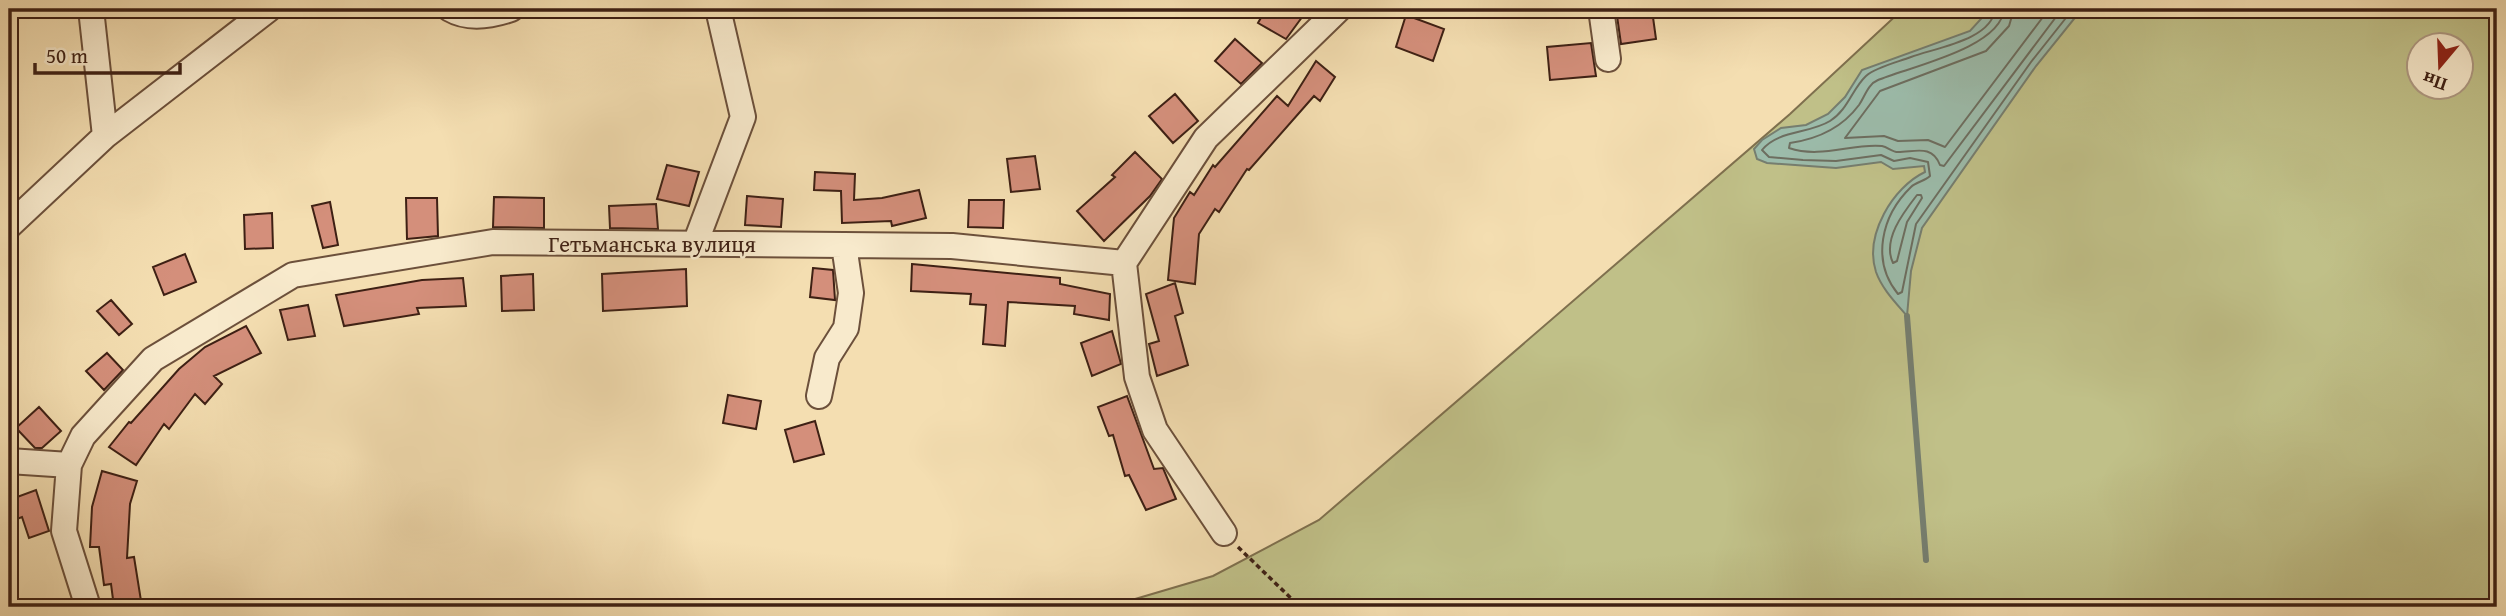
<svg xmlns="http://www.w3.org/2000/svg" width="2506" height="616" font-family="'Gentium Book Plus',serif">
<rect width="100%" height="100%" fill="#f4deb1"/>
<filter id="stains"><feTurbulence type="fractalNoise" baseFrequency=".00286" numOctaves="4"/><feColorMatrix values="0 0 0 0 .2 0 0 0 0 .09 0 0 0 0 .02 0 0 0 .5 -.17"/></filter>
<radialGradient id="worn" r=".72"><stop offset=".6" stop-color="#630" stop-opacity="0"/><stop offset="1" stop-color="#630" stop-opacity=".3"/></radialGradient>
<path fill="#c0c088" stroke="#7f704e" stroke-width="2" fill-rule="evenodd" d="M 1903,9 L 2497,9 L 2497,607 L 1108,607 L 1213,576 L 1319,520 L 1790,114 ZM 2418,46 L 2460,46 L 2460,88 L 2418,88 Z"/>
<path fill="#9cbcab" stroke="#767e6f" stroke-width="2" d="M 1990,9 L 2082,9 L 2036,66 L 1922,228 L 1911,271 L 1907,316 C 1896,303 1882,289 1876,272 C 1864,235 1893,187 1925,172 L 1924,166 L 1893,169 L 1881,162 L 1836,168 L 1767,163 L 1757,159 L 1754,149 L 1762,140 L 1781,128 L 1806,125 L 1828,114 L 1845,97 L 1862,70 L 1970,31 Z"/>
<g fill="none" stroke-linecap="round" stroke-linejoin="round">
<path stroke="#6d6e60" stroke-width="2" d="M 1995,9 C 1992,40 1935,48 1911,57 C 1898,62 1876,67 1866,76 C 1852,89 1848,110 1830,121 C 1809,134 1778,130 1762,150 L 1769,157 L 1803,160 L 1836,161 L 1881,155 L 1894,161 L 1910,158 L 1928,162 L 1930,176 C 1925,181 1916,182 1911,187 C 1881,216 1871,261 1898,294 L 1902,292 L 1916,224 L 2031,62 L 2073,9
M 2004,9 C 2001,48 1909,67 1878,80 C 1868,84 1865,96 1859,105 C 1842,128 1818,139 1790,143 L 1789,148 C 1821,159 1852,143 1882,146 C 1888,147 1892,152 1898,152 C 1915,152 1932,144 1940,165 L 1944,166 L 2062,9
M 2014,9 L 2009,26 L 1986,51 L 1880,91 L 1845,138 L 1884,136 L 1898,141 L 1928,140 L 1945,147 L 2049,9
M 1917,195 L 1921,195 L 1922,198 L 1907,222 L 1897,261 L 1893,263 C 1882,240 1903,213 1917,195 Z"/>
<path stroke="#767e6f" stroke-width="6" d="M 1907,316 L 1926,560"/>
</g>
<path fill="#d48f7b" stroke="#3e2014" stroke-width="2" d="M 1266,9 L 1308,9 L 1286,39 L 1258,23 Z
M 1652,10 L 1656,39 L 1621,44 L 1617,16 Z
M 1406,15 L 1444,29 L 1433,61 L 1396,47 Z
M 1235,39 L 1262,63 L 1241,84 L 1215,61 Z
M 1591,43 L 1596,76 L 1550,80 L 1547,47 Z
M 1316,61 L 1335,77 L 1320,101 L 1314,96 L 1249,170 L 1247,169 L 1219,212 L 1215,209 L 1199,234 L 1195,284 L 1168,280 L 1174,218 L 1190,192 L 1194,195 L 1213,165 L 1215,167 L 1277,96 L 1288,106 Z
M 1175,94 L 1198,121 L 1173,143 L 1149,116 Z
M 1135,152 L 1162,179 L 1150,196 L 1104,241 L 1077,211 L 1115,177 L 1112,175 Z
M 1035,156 L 1040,189 L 1011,192 L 1007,159 Z
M 667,165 L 699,172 L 689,206 L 657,199 Z
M 815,172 L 855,174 L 854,200 L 882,198 L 919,190 L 926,218 L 892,226 L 891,221 L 842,223 L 841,191 L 814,190 Z
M 747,196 L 783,199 L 781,227 L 745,225 Z
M 494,197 L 544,198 L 544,228 L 493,227 Z
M 406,198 L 437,198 L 438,236 L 407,239 Z
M 969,200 L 1004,200 L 1003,228 L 968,227 Z
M 330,202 L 338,245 L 323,248 L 312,206 Z
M 656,204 L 658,229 L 610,228 L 609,206 Z
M 272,213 L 273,248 L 245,249 L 244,215 Z
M 185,254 L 196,282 L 164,295 L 153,267 Z
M 912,264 L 1060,278 L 1060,284 L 1110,294 L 1109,320 L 1074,314 L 1075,306 L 1008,302 L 1005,346 L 983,344 L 986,305 L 970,304 L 971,294 L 911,291 Z
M 813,268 L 833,270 L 835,300 L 810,297 Z
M 686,269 L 687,306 L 603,311 L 602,274 Z
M 533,274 L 534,310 L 502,311 L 501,276 Z
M 463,278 L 466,306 L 417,308 L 419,314 L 344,326 L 336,295 L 422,280 Z
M 1175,283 L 1183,313 L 1175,316 L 1188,365 L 1157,376 L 1149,344 L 1159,341 L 1146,294 Z
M 111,300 L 132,324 L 119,335 L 97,311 Z
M 308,305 L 315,336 L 288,340 L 280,310 Z
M 246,326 L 261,353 L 214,376 L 222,384 L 205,404 L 195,394 L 169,429 L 164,424 L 136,465 L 109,447 L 129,422 L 131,423 L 179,369 L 205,347 Z
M 1112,331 L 1121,364 L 1092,376 L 1081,343 Z
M 107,353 L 123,370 L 104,390 L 86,371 Z
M 728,395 L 761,401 L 756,429 L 723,423 Z
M 1127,396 L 1154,469 L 1163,468 L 1176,499 L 1146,510 L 1129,475 L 1125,476 L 1113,435 L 1109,436 L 1098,407 Z
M 39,407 L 61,431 L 42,448 L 35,448 L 16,428 Z
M 815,421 L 824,454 L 794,462 L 785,430 Z
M 102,471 L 137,481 L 130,504 L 127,558 L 134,557 L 142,607 L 114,607 L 111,584 L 104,585 L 99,547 L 90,547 L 92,507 Z
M 36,490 L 49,531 L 29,538 L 22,517 L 9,522 L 9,500 Z"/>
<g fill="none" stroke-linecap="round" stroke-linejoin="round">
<defs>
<path id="minor" d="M 91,9 L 105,136
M 450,9 C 469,20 491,16 511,9
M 1601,9 L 1608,59
M 9,226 L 105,136 L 269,9
M 695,244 L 743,117 L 718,9
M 1124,263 L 1137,377 L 1155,430 L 1224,533
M 819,396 L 827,358 L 846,328 L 851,293 L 844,245
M 9,461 L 69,465
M 88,607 L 64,531 L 69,465 L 83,436 L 153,359 L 293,275 L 493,242 L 952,246 L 1124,263 L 1206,138 L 1339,9"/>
</defs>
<use href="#minor" stroke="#6c503b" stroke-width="28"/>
<path stroke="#3e2014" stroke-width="3.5" stroke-dasharray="5 3.5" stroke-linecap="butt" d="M 1238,547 L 1300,607"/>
<use href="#minor" stroke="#f8eacc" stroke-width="24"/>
</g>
<g text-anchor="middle" stroke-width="5" stroke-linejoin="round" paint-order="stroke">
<g font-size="23" fill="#3e2014" stroke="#f8eacc">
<text x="652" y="252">Гетьманська вулиця</text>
</g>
</g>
<rect width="2506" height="616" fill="none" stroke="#f4deb1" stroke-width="35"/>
<rect x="10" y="10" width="2485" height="595" fill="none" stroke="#3e2014" stroke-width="3.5"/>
<rect x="18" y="18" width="2471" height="581" fill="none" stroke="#3e2014" stroke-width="2"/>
<g transform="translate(2440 66) rotate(199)"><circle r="33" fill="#f8eacc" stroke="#ae9982" stroke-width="2"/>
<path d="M0-5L12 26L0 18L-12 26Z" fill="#8f2418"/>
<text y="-10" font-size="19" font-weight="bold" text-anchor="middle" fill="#3e2014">Пн</text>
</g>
<path d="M35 63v10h145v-10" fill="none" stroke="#3e2014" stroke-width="3.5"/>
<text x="46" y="63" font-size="21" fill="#3e2014" stroke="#f8eacc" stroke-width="5" paint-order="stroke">50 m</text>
<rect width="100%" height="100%" filter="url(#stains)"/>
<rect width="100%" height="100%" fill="url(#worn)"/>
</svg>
